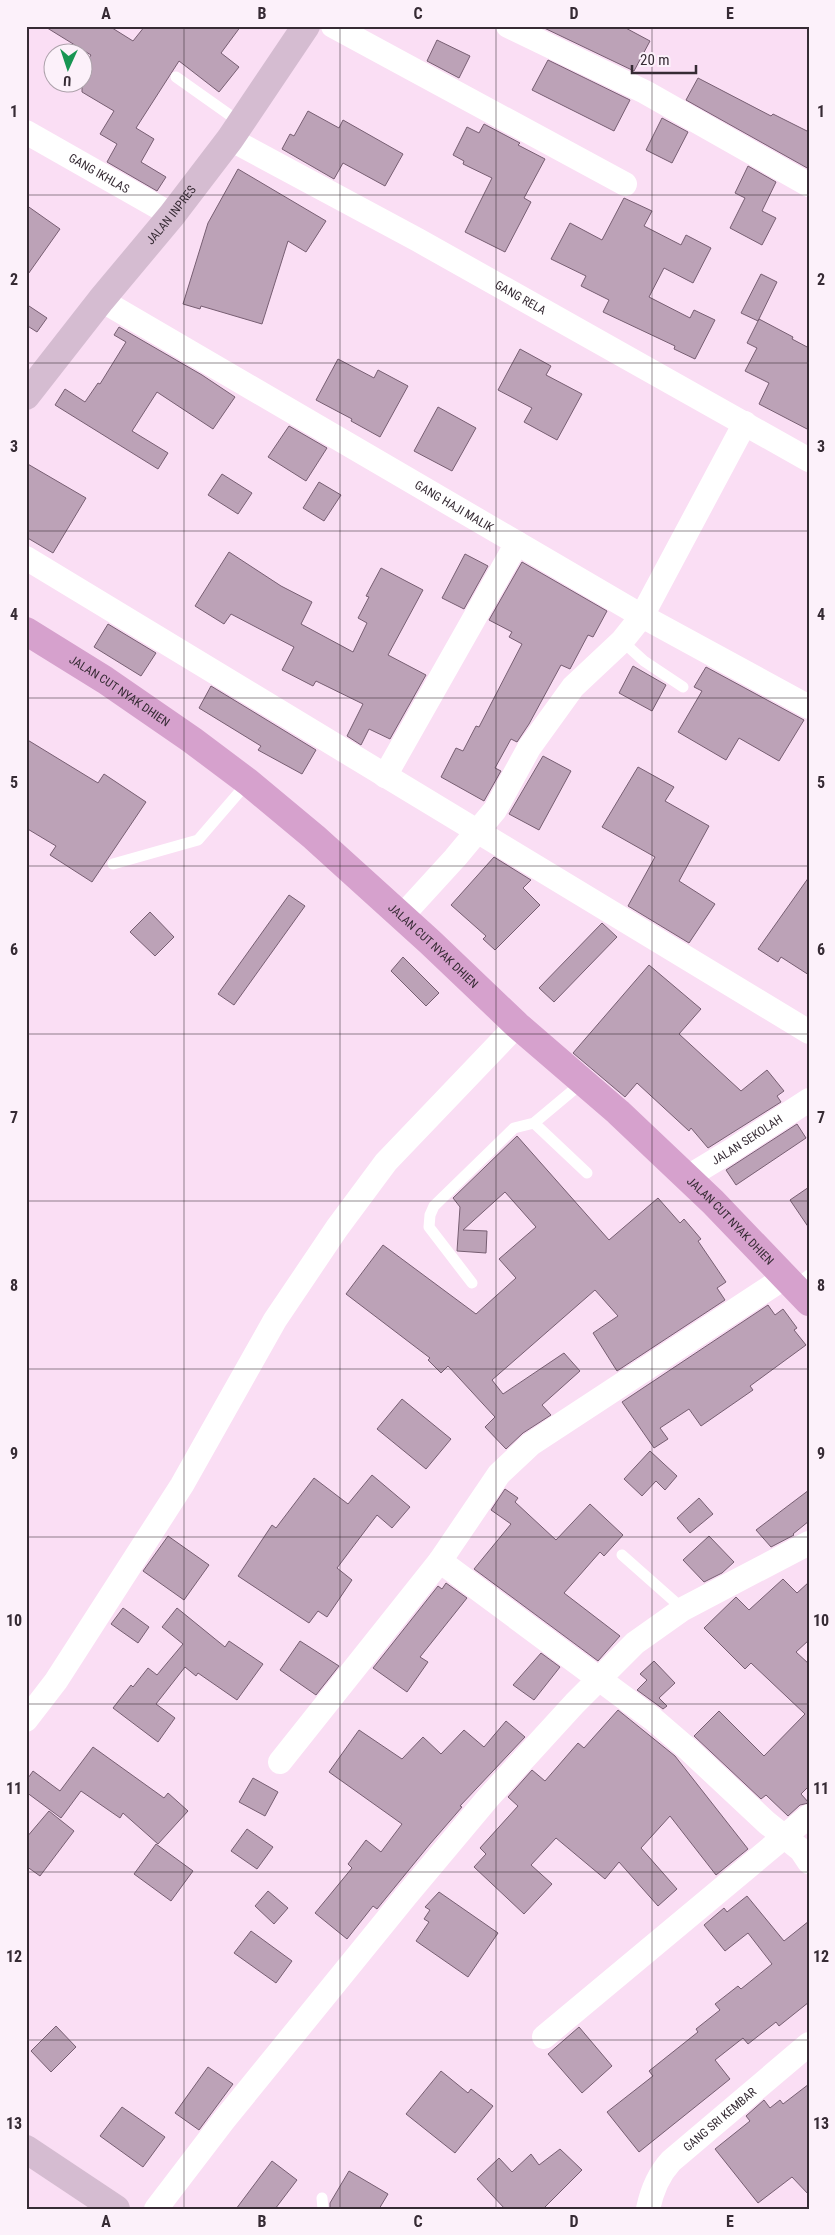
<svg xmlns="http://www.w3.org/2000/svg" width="835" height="2235" font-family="'Roboto Condensed',sans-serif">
<rect width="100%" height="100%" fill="#fadef4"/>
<path fill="#bca2b7" stroke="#775e72" d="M 44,26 L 109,26 L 133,41 L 145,26 L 241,26 L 221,53 L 239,67 L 219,92 L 179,61 L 136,128 L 154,139 L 141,162 L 166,177 L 157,191 L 107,162 L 117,144 L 100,134 L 114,111 L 82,92 L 82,68 L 91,55 Z
M 540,26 L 622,26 L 650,41 L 634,71 Z
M 437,40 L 470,56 L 459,78 L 427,61 Z
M 548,60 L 630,100 L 614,131 L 532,90 Z
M 698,78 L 771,116 L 773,114 L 809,132 L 809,169 L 686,100 Z
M 308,111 L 339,128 L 343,120 L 403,154 L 385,186 L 343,163 L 334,179 L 282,149 L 290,134 L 294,136 Z
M 662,118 L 688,132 L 672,163 L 646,150 Z
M 484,124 L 520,143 L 518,145 L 545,159 L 524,198 L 531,202 L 505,252 L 465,232 L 492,178 L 463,164 L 464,161 L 453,155 L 467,127 L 479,133 Z
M 748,166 L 776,182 L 762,211 L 776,218 L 762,245 L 730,228 L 745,198 L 735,193 Z
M 238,169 L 326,221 L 306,252 L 288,241 L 262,324 L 201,306 L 200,309 L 183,304 L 208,223 Z
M 624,198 L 652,211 L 644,226 L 681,245 L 686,235 L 711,248 L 693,283 L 664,268 L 649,297 L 690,318 L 694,310 L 715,320 L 695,359 L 674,349 L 675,346 L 603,312 L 609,300 L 581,286 L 586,276 L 551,259 L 570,223 L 602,240 Z
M 26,205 L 60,229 L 26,277 Z
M 761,274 L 777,282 L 758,321 L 741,313 Z
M 26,304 L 47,318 L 37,332 L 26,325 Z
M 759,319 L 793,337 L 792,339 L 809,348 L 809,430 L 759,404 L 769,383 L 745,371 L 757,348 L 747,343 Z
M 119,327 L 202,375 L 235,397 L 213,429 L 157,392 L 132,431 L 168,453 L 158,469 L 55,405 L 65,389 L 85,402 L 98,383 L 100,384 L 126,342 L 114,335 Z
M 520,349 L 551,366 L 546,375 L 582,394 L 557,440 L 524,422 L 532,408 L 498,390 Z
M 338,359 L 374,378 L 378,370 L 408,386 L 380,437 L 351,421 L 352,419 L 316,400 Z
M 438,407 L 476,428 L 452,471 L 414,451 Z
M 289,426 L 327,448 L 306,481 L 268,457 Z
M 26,463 L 86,498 L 53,553 L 26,537 Z
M 222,474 L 252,493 L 238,514 L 208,495 Z
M 319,482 L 341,495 L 324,521 L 303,508 Z
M 229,552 L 281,586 L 312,602 L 301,624 L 353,652 L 367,623 L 358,618 L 369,597 L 366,596 L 381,568 L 423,590 L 388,655 L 426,675 L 390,739 L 369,729 L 361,745 L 347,736 L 363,704 L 316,681 L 313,686 L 282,670 L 294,647 L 231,614 L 224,624 L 195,606 Z
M 465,554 L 488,566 L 464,609 L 442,598 Z
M 522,562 L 607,611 L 593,637 L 588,635 L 570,669 L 561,665 L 529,724 L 517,742 L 511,739 L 495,768 L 501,771 L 484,801 L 441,777 L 456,748 L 463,751 L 476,726 L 479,727 L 522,644 L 509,637 L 512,632 L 489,620 Z
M 108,624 L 156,653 L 141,676 L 94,647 Z
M 633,666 L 666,685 L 652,711 L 619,693 Z
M 706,667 L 804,720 L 779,761 L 739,738 L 726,760 L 678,732 L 702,691 L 694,687 Z
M 211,686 L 316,750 L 302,774 L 258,750 L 261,746 L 199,708 Z
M 26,739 L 98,783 L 104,774 L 146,802 L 92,882 L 50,855 L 56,846 L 26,828 Z
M 543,756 L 571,771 L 539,830 L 509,814 Z
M 638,767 L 674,787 L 665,801 L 709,826 L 679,881 L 715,904 L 689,943 L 628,906 L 655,857 L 602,827 Z
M 494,857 L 531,880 L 523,888 L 540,905 L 495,950 L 483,939 L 486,936 L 451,905 Z
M 809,877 L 809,975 L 781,957 L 778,962 L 758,949 Z
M 289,895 L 305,906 L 234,1005 L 218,994 Z
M 150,912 L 174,937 L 155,956 L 130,932 Z
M 602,923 L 617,937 L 554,1002 L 539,988 Z
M 403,957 L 439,993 L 426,1006 L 391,971 Z
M 649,965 L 701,1009 L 679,1034 L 741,1091 L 767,1070 L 784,1091 L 777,1096 L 781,1102 L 708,1148 L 691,1128 L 689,1131 L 637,1083 L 625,1097 L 573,1053 Z
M 797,1124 L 806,1138 L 736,1185 L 726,1170 Z
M 517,1136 L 609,1240 L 658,1198 L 680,1223 L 684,1219 L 701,1239 L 698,1241 L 726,1282 L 717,1288 L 725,1300 L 617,1371 L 593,1333 L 618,1316 L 595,1290 L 492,1380 L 503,1394 L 564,1353 L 580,1371 L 542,1405 L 551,1415 L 523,1433 L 506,1449 L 485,1427 L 495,1417 L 448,1366 L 441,1373 L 428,1360 L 430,1358 L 346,1294 L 383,1245 L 476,1314 L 516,1278 L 499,1259 L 536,1227 L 505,1192 L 463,1230 L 487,1231 L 486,1253 L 457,1251 L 460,1207 L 453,1198 Z
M 809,1187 L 809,1228 L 790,1200 Z
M 768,1305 L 775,1315 L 783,1309 L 797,1328 L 794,1330 L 806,1345 L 750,1386 L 753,1390 L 701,1426 L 689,1409 L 660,1428 L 668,1439 L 654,1448 L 622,1402 Z
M 402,1399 L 451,1439 L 426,1469 L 377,1429 Z
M 650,1451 L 677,1476 L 665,1490 L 656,1481 L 642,1496 L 624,1479 Z
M 372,1475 L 410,1507 L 392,1528 L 377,1515 L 337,1568 L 352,1580 L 327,1617 L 318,1611 L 309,1623 L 238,1576 L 272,1525 L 276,1528 L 314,1478 L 348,1504 Z
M 505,1489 L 518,1498 L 515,1502 L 556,1540 L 590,1504 L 623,1535 L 604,1556 L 600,1552 L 564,1593 L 620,1636 L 598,1661 L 474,1569 L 511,1524 L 491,1510 Z
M 809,1490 L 809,1521 L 793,1534 L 794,1535 L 771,1547 L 756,1530 Z
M 699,1498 L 713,1514 L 690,1533 L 677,1518 Z
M 168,1536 L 209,1565 L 184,1600 L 143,1571 Z
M 709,1536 L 734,1562 L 722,1573 L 704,1582 L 683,1560 Z
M 783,1579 L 797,1593 L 809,1582 L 809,1640 L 796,1652 L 809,1664 L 809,1786 L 801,1794 L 809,1803 L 800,1805 L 788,1816 L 766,1795 L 761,1799 L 694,1736 L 719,1711 L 764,1756 L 805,1714 L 751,1663 L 745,1669 L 704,1628 L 736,1597 L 749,1610 Z
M 446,1583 L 467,1598 L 420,1657 L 428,1662 L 407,1692 L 373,1668 L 438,1586 L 442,1589 Z
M 123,1608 L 149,1627 L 138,1643 L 111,1624 Z
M 177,1608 L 225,1647 L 229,1641 L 263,1664 L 237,1700 L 198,1673 L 196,1676 L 185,1667 L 156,1704 L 175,1718 L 158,1742 L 113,1708 L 131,1685 L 133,1687 L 148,1668 L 157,1675 L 183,1644 L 162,1627 Z
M 300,1641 L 339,1666 L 316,1695 L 280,1670 Z
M 541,1653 L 560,1667 L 534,1700 L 513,1685 Z
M 654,1661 L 675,1683 L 659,1698 L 667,1706 L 663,1709 L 637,1690 L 647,1680 L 640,1674 Z
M 618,1710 L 675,1756 L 748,1849 L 716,1875 L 670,1816 L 641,1848 L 677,1889 L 658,1906 L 619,1862 L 605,1879 L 556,1838 L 531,1865 L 552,1884 L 524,1914 L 474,1867 L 486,1854 L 480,1848 L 518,1806 L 508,1797 L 532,1770 L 545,1781 L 578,1743 L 584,1748 Z
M 506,1721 L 525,1737 L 460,1806 L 462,1807 L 430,1844 L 377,1909 L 373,1906 L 347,1939 L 315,1913 L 352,1868 L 348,1864 L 366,1840 L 381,1852 L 402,1824 L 329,1772 L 359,1730 L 402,1759 L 423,1737 L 441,1754 L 464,1730 L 484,1747 Z
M 93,1747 L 164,1798 L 168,1793 L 188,1811 L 158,1844 L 123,1813 L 120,1818 L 81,1791 L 61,1818 L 26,1792 L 26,1781 L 33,1771 L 60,1791 Z
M 253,1778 L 278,1792 L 265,1816 L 239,1802 Z
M 49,1811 L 74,1831 L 40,1876 L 26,1866 L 26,1838 Z
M 247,1829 L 273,1847 L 257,1869 L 231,1851 Z
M 156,1844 L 193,1871 L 171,1901 L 134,1874 Z
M 268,1891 L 288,1908 L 274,1924 L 255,1906 Z
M 439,1892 L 498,1933 L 468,1977 L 416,1941 L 429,1922 L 424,1919 L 430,1910 L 425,1907 Z
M 747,1896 L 784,1941 L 809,1921 L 809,2002 L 779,2026 L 776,2022 L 748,2044 L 743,2038 L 715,2060 L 730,2079 L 639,2152 L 607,2112 L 653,2076 L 649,2071 L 698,2032 L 696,2029 L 720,2010 L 715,2004 L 738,1986 L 741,1989 L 772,1964 L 748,1933 L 725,1951 L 704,1925 L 724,1908 L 727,1912 Z
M 251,1931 L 292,1961 L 276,1983 L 234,1953 Z
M 56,2026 L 76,2047 L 51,2072 L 31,2051 Z
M 579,2027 L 612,2066 L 582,2093 L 548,2054 Z
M 208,2067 L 233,2084 L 199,2130 L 175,2113 Z
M 441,2071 L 468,2093 L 471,2089 L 493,2106 L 455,2153 L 406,2114 Z
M 809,2084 L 809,2195 L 792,2177 L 758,2203 L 715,2149 L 750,2121 L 746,2116 L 764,2100 L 770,2108 L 780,2100 L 783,2104 Z
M 122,2107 L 165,2137 L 143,2167 L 100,2136 Z
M 560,2149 L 582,2170 L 543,2209 L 505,2209 L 477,2179 L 499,2158 L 512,2172 L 531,2154 L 539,2165 Z
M 272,2161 L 297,2180 L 275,2209 L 236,2209 Z
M 349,2171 L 388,2194 L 379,2209 L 330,2209 L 330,2203 Z"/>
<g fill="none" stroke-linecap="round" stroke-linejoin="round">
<path stroke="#fff" stroke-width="11" d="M 176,77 L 241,123
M 622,641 L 644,661 L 683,687
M 113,864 L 198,840 L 248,782
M 534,1123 L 587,1173
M 472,1283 L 429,1227 L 430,1215 L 434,1206 L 514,1128 L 534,1123 L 583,1082
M 793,1287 L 809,1275
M 622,1555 L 683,1609
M 322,2198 L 323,2209"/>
<g stroke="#fff" stroke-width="24">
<path d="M 333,26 L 625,184"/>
<path d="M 508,26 L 645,92 L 809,185"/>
<path id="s1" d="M 26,132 L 172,215"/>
<path id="s2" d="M 230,139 L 418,240 L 809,460"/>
<path id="s3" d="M 101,300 L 642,616 L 809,707"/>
<path d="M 26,558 L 809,1032"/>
<path d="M 385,776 L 517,543"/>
<path d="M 402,916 L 455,858 L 495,810 L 529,748 L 573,687 L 622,641 L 642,616 L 745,423"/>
<path id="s4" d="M 686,1178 L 729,1152 L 809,1100"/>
<path d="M 440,1561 L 653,1719 L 689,1750 L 767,1823 L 801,1850 L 809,1862"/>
<path d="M 26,1720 L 56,1681 L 182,1485 L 275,1320 L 337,1228 L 386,1162 L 517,1025"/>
<path d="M 280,1762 L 440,1561 L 499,1474 L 531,1444 L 784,1278"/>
<path d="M 544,2037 L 809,1816"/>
<path d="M 156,2209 L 224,2120 L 406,1896 L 488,1798 L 575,1703 L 635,1643 L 683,1609 L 809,1543"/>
<path id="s5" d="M 648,2209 C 652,2190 658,2175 671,2161 L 809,2044"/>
</g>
<g stroke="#d5bcd1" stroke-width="28">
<path id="s6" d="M 26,396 L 101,300 L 172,215 L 230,139 L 306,26"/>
<path d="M 26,2149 L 116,2209"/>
</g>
<path stroke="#d6a1cd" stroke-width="28" id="s7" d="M 26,631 L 105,680 L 192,740 L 248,782 L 314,837 L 430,942 L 517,1025 L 618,1112 L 713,1202 L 809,1302"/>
</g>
<path fill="none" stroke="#362b34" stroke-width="1" stroke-opacity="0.55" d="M 184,26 L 184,2209M 340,26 L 340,2209M 496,26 L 496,2209M 652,26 L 652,2209M 26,195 L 809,195M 26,363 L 809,363M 26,531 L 809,531M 26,698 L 809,698M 26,866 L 809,866M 26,1034 L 809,1034M 26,1201 L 809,1201M 26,1369 L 809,1369M 26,1537 L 809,1537M 26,1704 L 809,1704M 26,1872 L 809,1872M 26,2040 L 809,2040"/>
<g text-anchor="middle" stroke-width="4.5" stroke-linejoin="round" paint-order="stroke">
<g font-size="12" fill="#362b34" stroke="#fcf1fa">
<text dy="4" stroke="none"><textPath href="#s1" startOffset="84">GANG IKHLAS</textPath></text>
<text dy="4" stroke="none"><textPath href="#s6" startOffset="232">JALAN INPRES</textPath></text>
<text dy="4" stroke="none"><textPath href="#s2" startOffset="331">GANG RELA</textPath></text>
<text dy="4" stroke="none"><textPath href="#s3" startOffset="409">GANG HAJI MALIK</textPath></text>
<text dy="4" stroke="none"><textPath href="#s7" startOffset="111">JALAN CUT NYAK DHIEN</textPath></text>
<text dy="4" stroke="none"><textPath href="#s7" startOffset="516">JALAN CUT NYAK DHIEN</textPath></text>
<text dy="4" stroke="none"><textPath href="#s4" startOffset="72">JALAN SEKOLAH</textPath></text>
<text dy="4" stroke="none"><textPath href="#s7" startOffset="921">JALAN CUT NYAK DHIEN</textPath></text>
<text dy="4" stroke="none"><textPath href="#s5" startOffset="118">GANG SRI KEMBAR</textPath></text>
</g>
</g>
<rect width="835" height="2235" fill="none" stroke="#fcf1fa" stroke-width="55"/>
<g transform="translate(68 68) rotate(183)"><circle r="24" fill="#fcf1fa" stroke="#ada2ab"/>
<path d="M0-4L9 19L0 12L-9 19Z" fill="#189553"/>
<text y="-8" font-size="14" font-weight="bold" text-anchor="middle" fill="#362b34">U</text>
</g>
<path d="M632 65v8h64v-8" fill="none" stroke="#362b34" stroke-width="2.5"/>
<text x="640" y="65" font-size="15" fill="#362b34" stroke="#fcf1fa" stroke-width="4" paint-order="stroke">20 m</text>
<rect x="28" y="28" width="780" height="2180" fill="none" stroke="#362b34" stroke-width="2"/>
<g font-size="16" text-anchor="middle" font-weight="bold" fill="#362b34">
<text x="106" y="19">A</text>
<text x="262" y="19">B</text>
<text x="418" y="19">C</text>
<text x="574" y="19">D</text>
<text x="730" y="19">E</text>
<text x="14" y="117">1</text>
<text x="821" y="117">1</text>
<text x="14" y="285">2</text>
<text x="821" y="285">2</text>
<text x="14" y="452">3</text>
<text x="821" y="452">3</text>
<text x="14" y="620">4</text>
<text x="821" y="620">4</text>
<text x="14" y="788">5</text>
<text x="821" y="788">5</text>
<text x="14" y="955">6</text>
<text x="821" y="955">6</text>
<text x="14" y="1123">7</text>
<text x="821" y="1123">7</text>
<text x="14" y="1291">8</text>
<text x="821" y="1291">8</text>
<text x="14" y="1459">9</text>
<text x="821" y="1459">9</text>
<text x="14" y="1626">10</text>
<text x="821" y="1626">10</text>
<text x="14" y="1794">11</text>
<text x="821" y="1794">11</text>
<text x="14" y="1962">12</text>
<text x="821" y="1962">12</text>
<text x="14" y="2129">13</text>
<text x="821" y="2129">13</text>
<text x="106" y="2227">A</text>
<text x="262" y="2227">B</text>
<text x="418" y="2227">C</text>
<text x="574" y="2227">D</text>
<text x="730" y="2227">E</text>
</g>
</svg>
